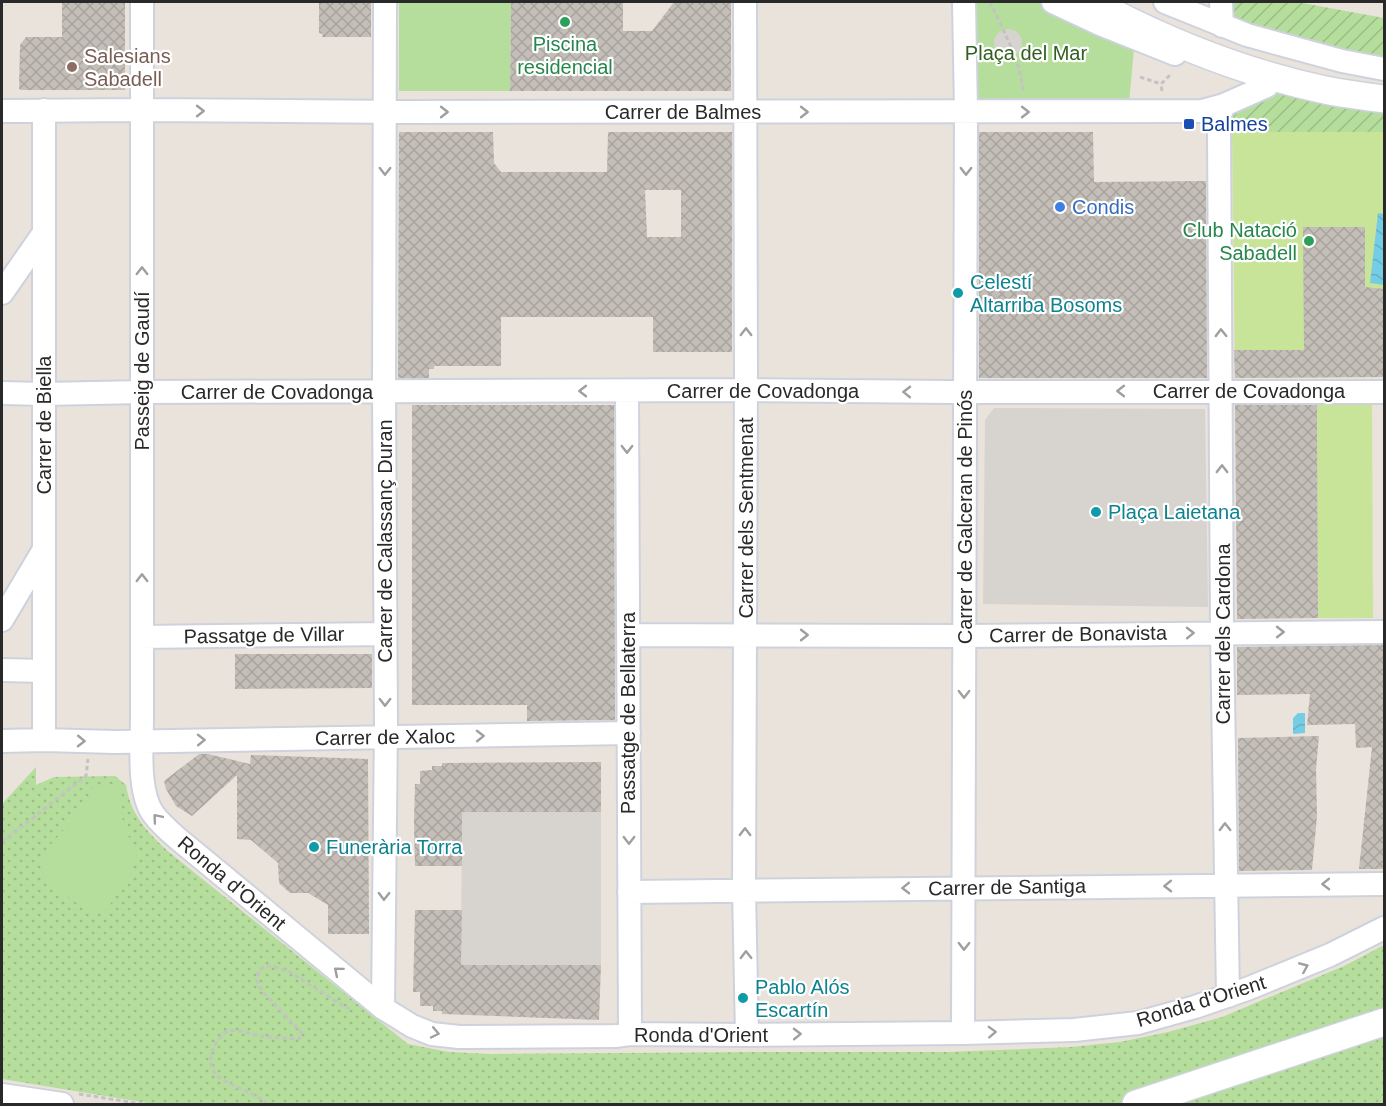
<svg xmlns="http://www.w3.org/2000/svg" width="1386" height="1106" font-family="Helvetica,sans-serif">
<defs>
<pattern id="grass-dots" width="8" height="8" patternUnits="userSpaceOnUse" patternTransform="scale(1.5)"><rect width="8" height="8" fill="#b5dd9c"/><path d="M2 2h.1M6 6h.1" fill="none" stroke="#9cbe86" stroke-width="1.8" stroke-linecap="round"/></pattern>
<pattern id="garden-furrows" width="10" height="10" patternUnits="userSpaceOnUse" patternTransform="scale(1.5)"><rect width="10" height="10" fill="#b5dd9c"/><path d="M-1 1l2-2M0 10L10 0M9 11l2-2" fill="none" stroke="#9cbe86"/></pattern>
<pattern id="water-waves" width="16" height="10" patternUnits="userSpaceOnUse" patternTransform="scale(1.5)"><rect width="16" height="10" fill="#75cde5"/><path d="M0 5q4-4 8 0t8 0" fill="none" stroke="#65b0c4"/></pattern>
<pattern id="building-cross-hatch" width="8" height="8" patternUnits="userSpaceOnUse" patternTransform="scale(1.5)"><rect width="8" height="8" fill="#c3beb7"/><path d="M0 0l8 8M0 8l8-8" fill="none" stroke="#a8a39d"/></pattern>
</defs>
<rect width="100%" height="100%" fill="#eae3dc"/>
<path fill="url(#grass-dots)" d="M 36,767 L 36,785 L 54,777 L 115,776 L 126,785 C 131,816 148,833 170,853 L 408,1044 L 449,1052 L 490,1054 L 762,1052 L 949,1052 L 1071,1047 L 1120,1042 L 1168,1032 L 1222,1017 L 1344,966 L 1384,945 L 1384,1104 L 154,1104 L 2,1079 L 2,804 Z"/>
<path fill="#b5dd9c" d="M 399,2 L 511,2 L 510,91 L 399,91 Z
M 975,2 L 1038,2 L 1134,49 L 1129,103 L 986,106 L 974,92 Z
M 94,785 L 121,786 L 123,826 L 137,852 L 135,864 L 126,882 L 106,910 L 94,915 L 46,882 L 42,868 L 46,850 L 85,805 Z"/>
<path fill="url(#garden-furrows)" d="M 1229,2 L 1297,2 L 1384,18 L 1384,63 L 1228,22 Z
M 1267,86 L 1384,111 L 1384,132 L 1232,132 L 1234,103 Z"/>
<path fill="#c8e498" d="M 1232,132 L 1384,132 L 1384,377 L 1235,378 Z
M 1317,405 L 1372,405 L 1373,618 L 1318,618 Z"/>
<path fill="#d7d3ce" d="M994 43a14 14 0 1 1 28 0a14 14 0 1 1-28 0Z
M 994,408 L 1205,409 L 1208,607 L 983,604 L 985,420 Z
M 462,812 L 601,812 L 601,965 L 461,965 Z"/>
<path fill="url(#water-waves)" d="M 1378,213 L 1384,214 L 1384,285 L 1370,283 Z
M 1298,713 L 1305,713 L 1305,733 L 1293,734 L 1293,718 Z"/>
<path fill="url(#building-cross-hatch)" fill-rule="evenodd" d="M 62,2 L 125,2 L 125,90 L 21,90 L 19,89 L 20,45 L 26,37 L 62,37 Z
M 319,2 L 371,2 L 371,37 L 322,37 L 323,34 L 319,33 Z
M 511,2 L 623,2 L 623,31 L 652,31 L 674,2 L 724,2 L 724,3 L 731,3 L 731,91 L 510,91 Z
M 399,132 L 493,132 L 494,163 L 501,172 L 607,172 L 608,132 L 732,132 L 732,352 L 653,352 L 653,317 L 501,317 L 501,366 L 434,366 L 434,369 L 429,369 L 429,378 L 398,378 ZM 645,190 L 681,190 L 681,237 L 647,237 Z
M 979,132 L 1093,132 L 1094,182 L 1206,181 L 1207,378 L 979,378 Z
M 1303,227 L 1365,227 L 1365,287 L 1384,289 L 1384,377 L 1235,378 L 1234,350 L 1304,350 Z
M 412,405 L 614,405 L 615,720 L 527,721 L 527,705 L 412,705 Z
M 1235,405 L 1317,405 L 1318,618 L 1237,619 Z
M 1384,645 L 1384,869 L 1359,869 L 1372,747 L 1356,748 L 1355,724 L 1307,725 L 1310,694 L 1237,695 L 1237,647 Z
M 235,654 L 372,654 L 372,688 L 235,689 Z
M 1319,736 L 1316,769 L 1317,816 L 1312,870 L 1239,871 L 1238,738 Z
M 199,754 L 208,754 L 250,764 L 251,755 L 368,759 L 369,934 L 328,934 L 328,905 L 308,893 L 290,893 L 279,883 L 278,863 L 251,840 L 237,839 L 237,775 L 192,816 L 176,806 L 166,789 L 164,781 Z
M 601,762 L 601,812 L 462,812 L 462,866 L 415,866 L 414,822 L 415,784 L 420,784 L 420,771 L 432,770 L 432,766 L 442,766 L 442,763 Z
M 415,910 L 462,910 L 461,965 L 601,965 L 599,1020 L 442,1014 L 442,1011 L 433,1011 L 433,1006 L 420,1006 L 420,992 L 413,992 Z"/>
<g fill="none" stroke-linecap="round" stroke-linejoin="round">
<defs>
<path id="minor" d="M 142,2 L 142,718 C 142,745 137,793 154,815 C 160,823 169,831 177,838 L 383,1008 L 412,1026 L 432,1034 L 459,1037 L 615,1036 L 630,1034 L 747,1035 L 963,1033 L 1074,1030 L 1138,1023 L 1195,1007 L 1247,989 L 1330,955 L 1384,928
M 745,2 L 746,376 L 744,890 L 747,1035
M 1053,2 L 1100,24 L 1175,54
M 1165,2 L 1247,35 L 1342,61 L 1384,69
M 1221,2 L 1222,26
M 1224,105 L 1219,117 L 1219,131 L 1222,633 L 1228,996
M 44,110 L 44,740
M 2,111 L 141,110 L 405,112 L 1202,111 L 1224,105 L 1267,86
M 2,293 L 43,234
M 627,391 L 630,1034
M 2,393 L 44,394 L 142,392 L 746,390 L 950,392 L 1384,392
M 2,620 L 43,551
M 628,635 L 964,636 L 1384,632
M 142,637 L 385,634
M 2,670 L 44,671
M 2,741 L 44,740 L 115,742 L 629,733
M 629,892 L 1384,884
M 383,1008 L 386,724 L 384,391 L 385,2
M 963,1033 L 966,112 L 964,2
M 2,1095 L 62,1104"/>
<path id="tertiary" d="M 1092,2 C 1163,40 1245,73 1325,90 C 1344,94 1365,96 1384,99
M 1136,1104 L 1384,1022"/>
</defs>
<use href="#minor" stroke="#ced2dd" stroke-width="26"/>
<use href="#tertiary" stroke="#ced2dd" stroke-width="30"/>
<path stroke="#c3c3c3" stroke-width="3" stroke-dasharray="4.5 3" stroke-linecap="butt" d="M 990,2 C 1002,28 1021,62 1023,91
M 1140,77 L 1161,84
M 1162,91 L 1161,84 L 1172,73
M 2,842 L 86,776 L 88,759
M 79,1094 L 142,1104
M 267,1104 C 256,1092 233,1088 219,1077 C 212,1072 210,1064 211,1056 C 212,1050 215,1044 219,1039 C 229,1023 246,1034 261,1036 C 274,1038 286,1038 299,1039 L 302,1036 L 301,1032 L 262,991 L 257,980 L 258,973 L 260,969 L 267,966 L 275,967 L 290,972 L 345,1007 L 352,1009"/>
<use href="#minor" stroke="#fff" stroke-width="22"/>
<use href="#tertiary" stroke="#fff" stroke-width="27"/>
</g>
<defs><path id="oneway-chevron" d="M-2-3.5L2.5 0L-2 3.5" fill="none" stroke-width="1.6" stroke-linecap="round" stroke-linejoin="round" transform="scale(1.5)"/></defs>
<g stroke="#9f9f9f">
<use href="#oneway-chevron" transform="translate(200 111)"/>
<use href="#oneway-chevron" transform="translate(444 112)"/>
<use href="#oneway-chevron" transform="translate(804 112)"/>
<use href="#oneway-chevron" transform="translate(1025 112)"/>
<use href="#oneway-chevron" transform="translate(385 171) rotate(90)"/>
<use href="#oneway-chevron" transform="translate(966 171) rotate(90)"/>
<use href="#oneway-chevron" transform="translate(142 271) rotate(-90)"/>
<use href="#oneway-chevron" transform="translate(746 332) rotate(-90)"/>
<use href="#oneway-chevron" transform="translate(1221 333) rotate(-91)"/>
<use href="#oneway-chevron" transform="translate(583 391) rotate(180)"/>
<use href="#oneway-chevron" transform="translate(1121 391) rotate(180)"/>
<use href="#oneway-chevron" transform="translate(907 392) rotate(-179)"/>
<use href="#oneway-chevron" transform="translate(627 449) rotate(90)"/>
<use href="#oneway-chevron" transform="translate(1222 469) rotate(-90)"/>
<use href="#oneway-chevron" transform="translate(142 578) rotate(-90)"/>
<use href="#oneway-chevron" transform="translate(1280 632)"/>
<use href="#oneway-chevron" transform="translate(1190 633) rotate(-1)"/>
<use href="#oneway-chevron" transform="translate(804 635)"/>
<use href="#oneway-chevron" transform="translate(964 694) rotate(90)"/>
<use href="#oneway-chevron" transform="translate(385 702) rotate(90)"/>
<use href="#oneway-chevron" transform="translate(480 736) rotate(-1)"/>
<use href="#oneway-chevron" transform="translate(201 740) rotate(-1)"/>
<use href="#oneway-chevron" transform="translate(81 741) rotate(1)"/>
<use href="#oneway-chevron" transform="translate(157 818) rotate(-130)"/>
<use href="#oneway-chevron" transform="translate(1225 827) rotate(-91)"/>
<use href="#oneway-chevron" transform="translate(745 832) rotate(-90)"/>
<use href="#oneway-chevron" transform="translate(629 840) rotate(90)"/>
<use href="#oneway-chevron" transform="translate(1326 884) rotate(179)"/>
<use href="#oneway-chevron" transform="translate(1168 886) rotate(179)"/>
<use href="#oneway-chevron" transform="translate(906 888) rotate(179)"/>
<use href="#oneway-chevron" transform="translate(384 896) rotate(91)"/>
<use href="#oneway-chevron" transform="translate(964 946) rotate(91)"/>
<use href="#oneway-chevron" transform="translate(746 955) rotate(-91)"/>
<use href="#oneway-chevron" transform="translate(1304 967) rotate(-23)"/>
<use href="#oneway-chevron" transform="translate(338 971) rotate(-140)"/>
<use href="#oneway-chevron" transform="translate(992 1032) rotate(-2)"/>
<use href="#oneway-chevron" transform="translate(435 1033) rotate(12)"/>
<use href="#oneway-chevron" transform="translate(797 1034) rotate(-1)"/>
</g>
<g fill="#2e9e5b" stroke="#fff" stroke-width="2">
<circle cx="565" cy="22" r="6"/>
<circle cx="1309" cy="241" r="6"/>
</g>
<circle fill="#8d6e63" stroke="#fff" stroke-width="2" cx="72" cy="67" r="6"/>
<rect fill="#1a4fb4" stroke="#fff" stroke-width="2" x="1183" y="118" width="12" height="12" rx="3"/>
<circle fill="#3f7fe0" stroke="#fff" stroke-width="2" cx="1060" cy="207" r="6"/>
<g fill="#0f9aa8" stroke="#fff" stroke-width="2">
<circle cx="958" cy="293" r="6"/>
<circle cx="1096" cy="512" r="6"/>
<circle cx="314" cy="847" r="6"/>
<circle cx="743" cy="998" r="6"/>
</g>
<g text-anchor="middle" stroke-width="4.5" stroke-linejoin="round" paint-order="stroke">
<g font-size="20" fill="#27864d" stroke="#fff">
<text x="565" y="51">Piscina<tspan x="565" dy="23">residencial</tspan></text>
<text x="1297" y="237" text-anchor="end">Club Natació<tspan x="1297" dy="23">Sabadell</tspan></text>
</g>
<g font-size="20" fill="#30601f" stroke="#fff">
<text x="1026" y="60">Plaça del Mar</text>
</g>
<g font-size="20" fill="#785e54" stroke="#fff" text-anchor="start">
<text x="84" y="63">Salesians<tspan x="84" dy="23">Sabadell</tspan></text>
</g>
<g font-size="20" fill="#292929" stroke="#fff">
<text x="683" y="119">Carrer de Balmes</text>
<text transform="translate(142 371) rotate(-90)" y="7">Passeig de Gaudí</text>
<text x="763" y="398">Carrer de Covadonga</text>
<text x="1249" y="398">Carrer de Covadonga</text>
<text x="277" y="399">Carrer de Covadonga</text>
<text transform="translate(44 425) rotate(-90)" y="7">Carrer de Biella</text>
<text transform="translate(965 517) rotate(-90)" y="7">Carrer de Galceran de Pinós</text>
<text transform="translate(746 518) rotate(-90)" y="7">Carrer dels Sentmenat</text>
<text transform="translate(385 541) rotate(-90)" y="7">Carrer de Calassanç Duran</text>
<text transform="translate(1078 634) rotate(-1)" y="7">Carrer de Bonavista</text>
<text transform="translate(1223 634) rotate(-90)" y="7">Carrer dels Cardona</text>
<text transform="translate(264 635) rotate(-1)" y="7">Passatge de Villar</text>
<text transform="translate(628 713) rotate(-90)" y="7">Passatge de Bellaterra</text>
<text transform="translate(385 737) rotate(-1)" y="7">Carrer de Xaloc</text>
<text transform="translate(232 883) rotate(40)" y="7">Ronda d'Orient</text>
<text transform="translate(1007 887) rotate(-1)" y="7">Carrer de Santiga</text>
<text transform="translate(1201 1001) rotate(-17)" y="7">Ronda d'Orient</text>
<text x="701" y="1042">Ronda d'Orient</text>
</g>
<g font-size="20" fill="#164399" stroke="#fff" text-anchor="start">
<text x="1201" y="131">Balmes</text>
</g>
<g font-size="20" fill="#366cbe" stroke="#fff" text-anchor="start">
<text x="1072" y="214">Condis</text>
</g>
<g font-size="20" fill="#0d838f" stroke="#fff" text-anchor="start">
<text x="970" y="289">Celestí<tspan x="970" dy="23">Altarriba Bosoms</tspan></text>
<text x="1108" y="519">Plaça Laietana</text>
<text x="326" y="854">Funerària Torra</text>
<text x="755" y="994">Pablo Alós<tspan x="755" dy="23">Escartín</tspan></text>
</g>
</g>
<rect width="1386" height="1106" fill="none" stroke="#292929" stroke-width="6"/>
</svg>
